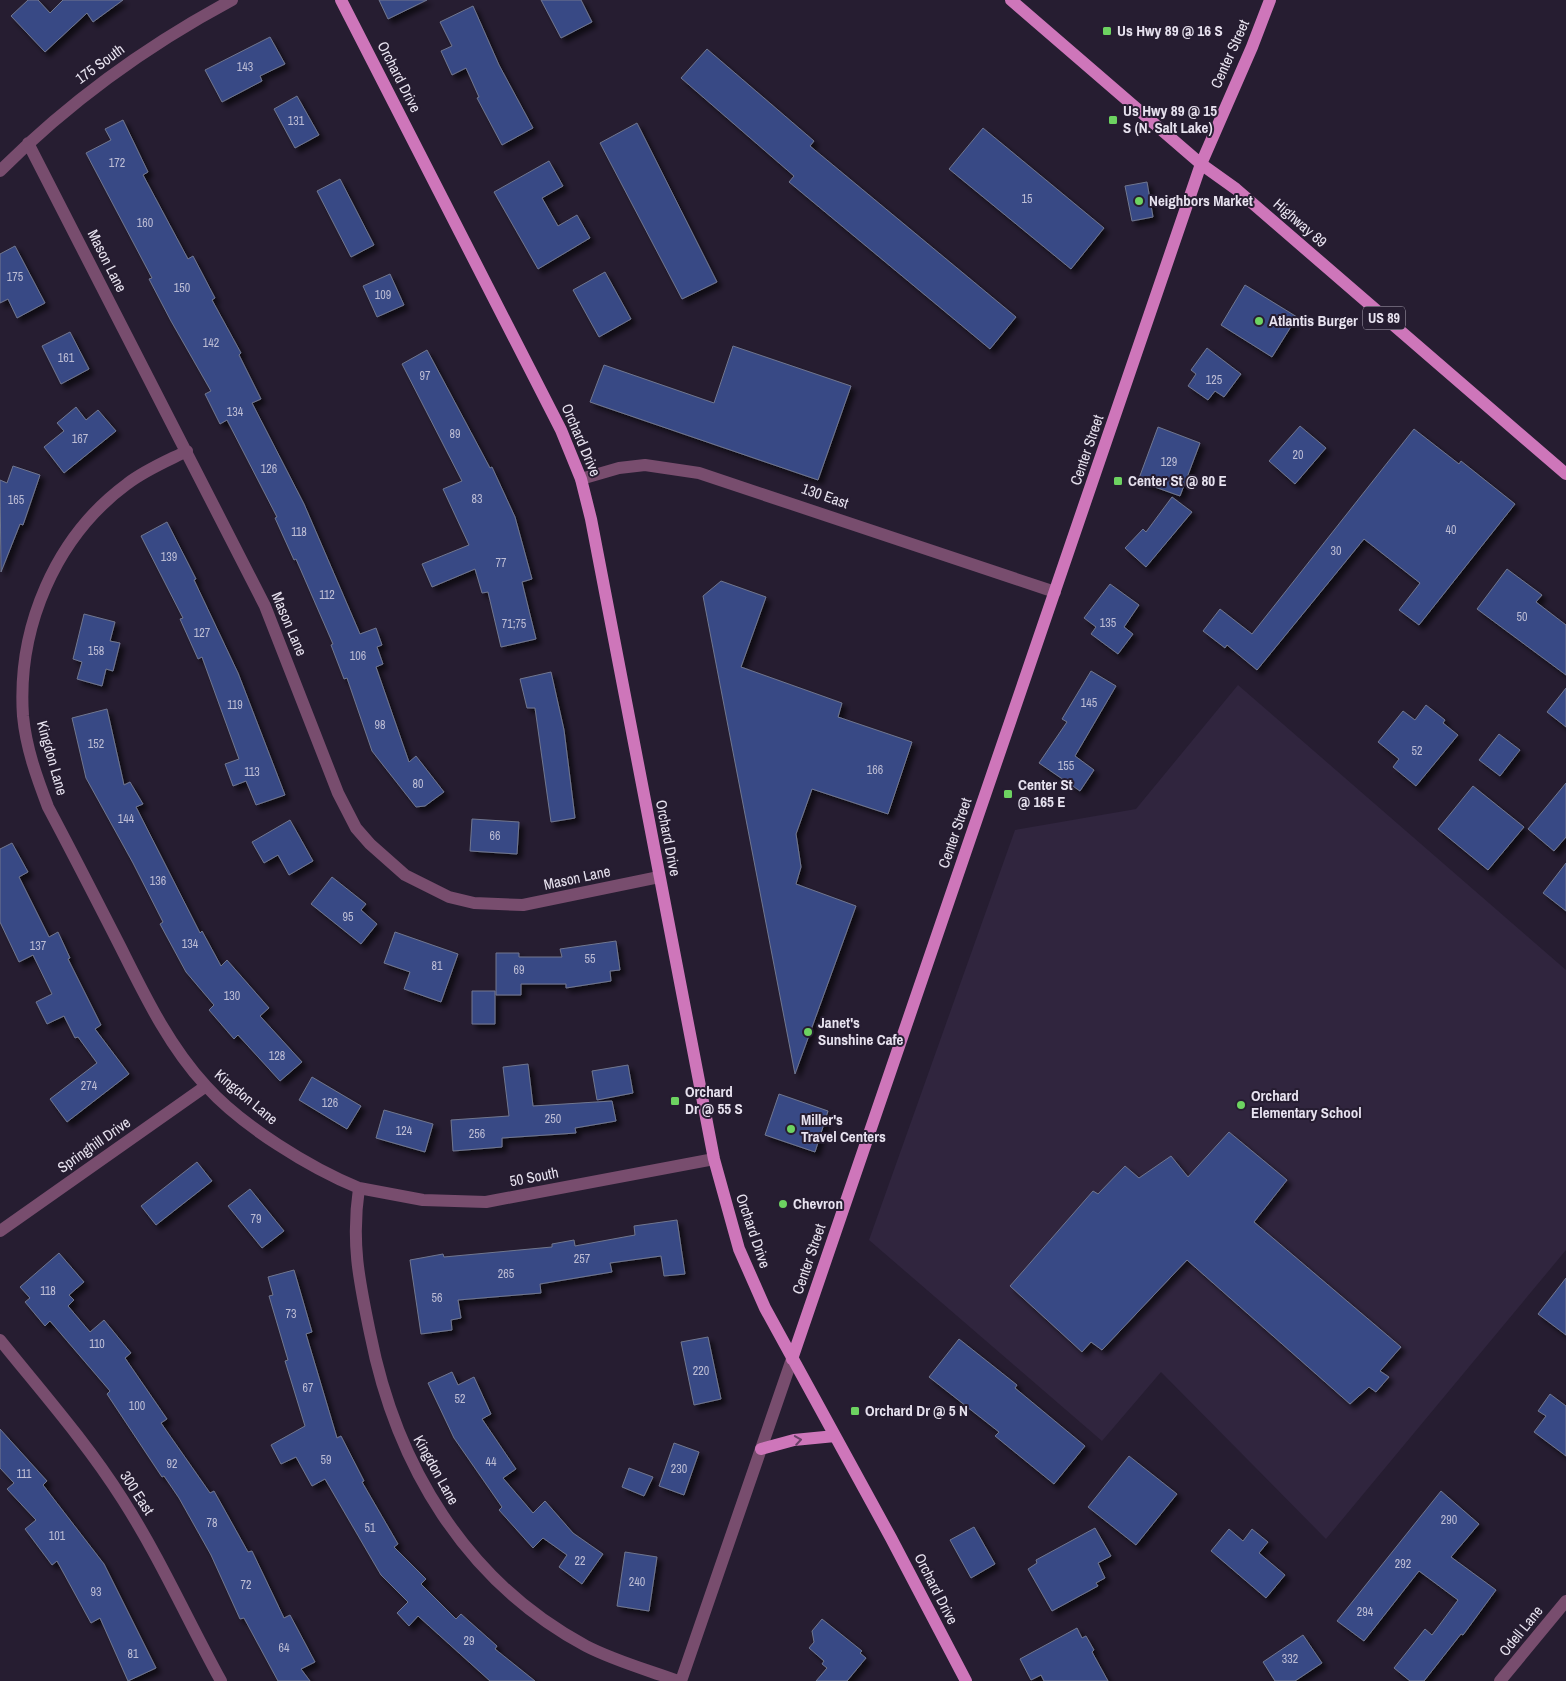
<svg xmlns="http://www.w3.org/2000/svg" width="1566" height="1681" font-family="'Archivo Narrow',sans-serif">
<defs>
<filter id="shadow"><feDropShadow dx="4.5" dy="4.5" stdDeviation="2.5" flood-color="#0009"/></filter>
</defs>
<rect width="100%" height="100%" fill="#261d31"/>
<path fill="#30253e" d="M 1238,685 L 1566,970 L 1566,1250 L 1326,1539 L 1161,1372 L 1102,1441 L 869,1240 L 1015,830 L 1136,809 Z"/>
<path fill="#394885" stroke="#70778f" filter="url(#shadow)" d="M 28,0 L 38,0 L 50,13 L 63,0 L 123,0 L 93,22 L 87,13 L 45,52 L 11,16 Z
M 379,0 L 427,0 L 388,19 Z
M 541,0 L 581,0 L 592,22 L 561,38 Z
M 473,6 L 499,65 L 533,128 L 502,145 L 477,98 L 479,97 L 466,68 L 452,75 L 441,51 L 452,46 L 440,22 Z
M 270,37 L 285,64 L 260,76 L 262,81 L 222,102 L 205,70 Z
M 707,49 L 814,141 L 810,146 L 1016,317 L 990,349 L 789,182 L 794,176 L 681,78 Z
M 297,96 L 319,135 L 295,148 L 274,109 Z
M 123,120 L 148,172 L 143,175 L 188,259 L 193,256 L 215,298 L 212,300 L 241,353 L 239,355 L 261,399 L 252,403 L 304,504 L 360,634 L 376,628 L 382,645 L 377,647 L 383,664 L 376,667 L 409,762 L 416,756 L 444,792 L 425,806 L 416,807 L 372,751 L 347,678 L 344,679 L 331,645 L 333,644 L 296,559 L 294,560 L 275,518 L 277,517 L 227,420 L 220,424 L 205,394 L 211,391 L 171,321 L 149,279 L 152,278 L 86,153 L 111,140 L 105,129 Z
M 637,123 L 717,282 L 682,299 L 600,143 Z
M 983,128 L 1104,228 L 1071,269 L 949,169 Z
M 549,161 L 563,186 L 542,198 L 558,226 L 577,215 L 590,238 L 538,269 L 494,192 Z
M 340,179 L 374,245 L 351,257 L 317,191 Z
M 1147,182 L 1153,217 L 1132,221 L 1125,186 Z
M 15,246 L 45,303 L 17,318 L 8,299 L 0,303 L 0,254 Z
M 605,272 L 631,319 L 599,337 L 573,290 Z
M 390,274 L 404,305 L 377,317 L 363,286 Z
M 1245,285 L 1297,317 L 1272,357 L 1221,325 Z
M 70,332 L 89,369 L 61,384 L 42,346 Z
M 733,346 L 851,386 L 818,480 L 590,402 L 604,365 L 714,403 Z
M 1207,348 L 1241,374 L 1224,397 L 1215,391 L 1208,400 L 1188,386 L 1196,374 L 1191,370 Z
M 427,350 L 490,468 L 492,467 L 515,517 L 532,579 L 522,582 L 536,639 L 501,647 L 488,592 L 482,593 L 475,569 L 432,587 L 422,564 L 469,545 L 443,489 L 462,481 L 402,364 Z
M 76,407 L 86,420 L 98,410 L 116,431 L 64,473 L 44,447 L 64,431 L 57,423 Z
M 1300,426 L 1326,448 L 1295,484 L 1269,461 Z
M 1158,427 L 1200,443 L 1180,496 L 1138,481 Z
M 1414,429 L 1459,464 L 1461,461 L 1515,504 L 1419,625 L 1399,610 L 1420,583 L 1364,539 L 1257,670 L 1227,645 L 1225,648 L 1203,631 L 1220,609 L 1252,634 Z
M 13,466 L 40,475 L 23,525 L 20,524 L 1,572 L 0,480 L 7,483 Z
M 1172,497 L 1192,512 L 1146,567 L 1125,548 L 1143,529 L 1146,532 Z
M 167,522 L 196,579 L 194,580 L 238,673 L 285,795 L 256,805 L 246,781 L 233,786 L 225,764 L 239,759 L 202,657 L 198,659 L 180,619 L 183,618 L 141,536 Z
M 1507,569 L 1542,595 L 1536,602 L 1566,625 L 1566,675 L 1477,609 Z
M 721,581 L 766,597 L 741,667 L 842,703 L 838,717 L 912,742 L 888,814 L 812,789 L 796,834 L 801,867 L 796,884 L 856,906 L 795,1074 L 703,596 Z
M 1110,584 L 1139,605 L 1124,627 L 1133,634 L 1118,654 L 1091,634 L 1096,627 L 1084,618 Z
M 84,614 L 115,622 L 110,641 L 120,643 L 113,671 L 106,669 L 102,686 L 77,679 L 82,662 L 73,659 Z
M 1091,671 L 1116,686 L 1075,756 L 1094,770 L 1080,791 L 1039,763 L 1067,722 L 1062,719 Z
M 551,672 L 564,730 L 575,818 L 551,822 L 535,708 L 527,708 L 520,679 Z
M 1566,688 L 1566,727 L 1547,712 Z
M 1426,705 L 1445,720 L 1443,723 L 1458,735 L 1416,786 L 1393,767 L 1399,759 L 1378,742 L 1403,711 L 1415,720 Z
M 107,709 L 124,785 L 130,782 L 143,804 L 136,807 L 200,933 L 202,931 L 221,966 L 227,960 L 269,1008 L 260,1016 L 302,1062 L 280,1081 L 238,1035 L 234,1039 L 209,1010 L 214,1005 L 186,972 L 160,924 L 163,922 L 133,863 L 86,778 L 72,718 Z
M 1499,734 L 1520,750 L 1500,776 L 1479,760 Z
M 1566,783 L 1566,837 L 1554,851 L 1528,829 Z
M 1473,786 L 1524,827 L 1488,870 L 1438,829 Z
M 472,819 L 519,822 L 517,854 L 470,851 Z
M 290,820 L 313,861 L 289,875 L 278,855 L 264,863 L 252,842 Z
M 12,843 L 28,872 L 19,877 L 49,937 L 58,932 L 70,958 L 68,959 L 101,1025 L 95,1029 L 129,1074 L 67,1122 L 50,1099 L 97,1063 L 78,1037 L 75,1038 L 64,1016 L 47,1024 L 36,1002 L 52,994 L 33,955 L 19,962 L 0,922 L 0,849 Z
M 1566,863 L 1566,911 L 1543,893 Z
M 332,877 L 366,904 L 361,910 L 377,924 L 361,944 L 311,904 Z
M 395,932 L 458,954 L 441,1002 L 404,989 L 410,972 L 384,963 Z
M 616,941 L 620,970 L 610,971 L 611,981 L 566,988 L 566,984 L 521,984 L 521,995 L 496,995 L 496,953 L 519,953 L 519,957 L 562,957 L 560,949 Z
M 472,991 L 495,991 L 495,1024 L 472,1024 Z
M 528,1064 L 533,1106 L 612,1101 L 616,1121 L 575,1128 L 576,1133 L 502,1138 L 502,1147 L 453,1151 L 451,1120 L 509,1116 L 503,1067 Z
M 628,1065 L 633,1093 L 597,1100 L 592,1071 Z
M 312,1077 L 361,1106 L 347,1129 L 299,1100 Z
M 779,1094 L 828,1111 L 815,1152 L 765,1135 Z
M 384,1110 L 433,1124 L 425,1152 L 376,1138 Z
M 1229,1132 L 1287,1180 L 1254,1222 L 1401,1347 L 1380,1371 L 1389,1377 L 1376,1392 L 1369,1387 L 1350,1404 L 1187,1260 L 1102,1350 L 1091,1342 L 1082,1352 L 1010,1286 L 1093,1191 L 1098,1194 L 1125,1166 L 1139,1178 L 1171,1156 L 1188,1177 Z
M 197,1162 L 212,1181 L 156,1225 L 141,1206 Z
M 250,1189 L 284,1231 L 262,1248 L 228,1206 Z
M 677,1220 L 685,1274 L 664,1276 L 661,1256 L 610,1263 L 612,1272 L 540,1284 L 541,1293 L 458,1300 L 461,1318 L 451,1320 L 452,1330 L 421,1334 L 410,1260 L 443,1254 L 444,1257 L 552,1247 L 552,1244 L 574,1240 L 575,1246 L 635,1235 L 634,1226 Z
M 59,1253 L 84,1282 L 69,1295 L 74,1300 L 68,1306 L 90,1332 L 104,1320 L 131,1353 L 125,1358 L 167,1419 L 161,1423 L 210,1493 L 214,1491 L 248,1552 L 252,1551 L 284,1618 L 290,1615 L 315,1662 L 301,1669 L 310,1681 L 278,1681 L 244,1618 L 240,1619 L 211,1555 L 179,1498 L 164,1476 L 162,1477 L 107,1394 L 110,1391 L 50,1321 L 45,1326 L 25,1302 L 30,1298 L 20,1287 Z
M 294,1270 L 312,1332 L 306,1334 L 337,1438 L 341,1436 L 364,1481 L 362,1482 L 398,1544 L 394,1547 L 426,1579 L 421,1584 L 456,1619 L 461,1614 L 497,1646 L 495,1649 L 535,1681 L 490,1681 L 418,1616 L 409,1626 L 397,1613 L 408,1602 L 381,1575 L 325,1479 L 312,1486 L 296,1457 L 281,1464 L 271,1445 L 305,1426 L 285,1361 L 288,1360 L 269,1296 L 273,1295 L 268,1277 Z
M 1566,1278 L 1566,1335 L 1538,1314 Z
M 708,1337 L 721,1399 L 694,1405 L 681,1342 Z
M 959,1339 L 1017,1385 L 1015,1388 L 1085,1446 L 1054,1484 L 995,1436 L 999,1432 L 929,1377 Z
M 452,1372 L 458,1385 L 474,1377 L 491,1414 L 482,1419 L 516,1469 L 503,1478 L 533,1513 L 545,1501 L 573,1533 L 603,1554 L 582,1584 L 559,1567 L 567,1555 L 543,1538 L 533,1548 L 499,1510 L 502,1507 L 454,1438 L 428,1383 Z
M 1550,1394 L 1566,1406 L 1566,1456 L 1534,1432 L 1546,1416 L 1538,1411 Z
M 0,1429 L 47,1481 L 43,1485 L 104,1564 L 156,1668 L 128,1681 L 100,1618 L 91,1623 L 57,1561 L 52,1565 L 25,1529 L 36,1520 L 7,1489 L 14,1483 L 0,1468 Z
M 674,1443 L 699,1452 L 684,1495 L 659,1486 Z
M 1129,1456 L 1177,1494 L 1136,1545 L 1088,1507 Z
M 629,1468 L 653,1477 L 644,1496 L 622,1487 Z
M 1441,1491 L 1479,1524 L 1451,1557 L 1496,1590 L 1463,1635 L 1461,1634 L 1424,1681 L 1410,1681 L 1394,1668 L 1425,1629 L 1432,1635 L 1458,1600 L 1419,1571 L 1364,1641 L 1337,1621 Z
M 974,1527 L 995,1564 L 971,1578 L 950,1540 Z
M 1095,1528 L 1111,1556 L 1098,1563 L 1105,1578 L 1096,1583 L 1098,1586 L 1052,1611 L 1028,1569 L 1037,1563 L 1036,1560 Z
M 1229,1529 L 1243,1541 L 1252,1529 L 1268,1542 L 1259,1553 L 1285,1575 L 1266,1598 L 1211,1551 Z
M 625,1552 L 657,1557 L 649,1611 L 617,1606 Z
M 822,1619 L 862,1651 L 860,1653 L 866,1658 L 847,1681 L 816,1681 L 827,1668 L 822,1664 L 824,1661 L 809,1648 L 814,1642 L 812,1631 Z
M 1077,1628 L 1082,1638 L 1086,1636 L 1094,1650 L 1092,1652 L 1108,1681 L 1044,1681 L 1041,1675 L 1031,1680 L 1020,1659 Z
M 1303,1635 L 1322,1663 L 1295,1681 L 1275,1681 L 1263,1662 Z"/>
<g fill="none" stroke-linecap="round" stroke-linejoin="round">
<path stroke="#784d6e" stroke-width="12" d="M 28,143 L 265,606 L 338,793 L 356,828 L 370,844 L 405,875 L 449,897 L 474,903 L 523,905 L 659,877
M 0,171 C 69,102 146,46 232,0
M 187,451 C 167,461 145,470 127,484 C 55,537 17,628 23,716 C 26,748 37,778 48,807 C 73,854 97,901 121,948 C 145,996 169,1046 206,1086 C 242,1126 310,1168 359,1188 C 351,1243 359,1280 370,1333 C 396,1465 465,1581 586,1646 C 615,1661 648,1670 678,1681
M 581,479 L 619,468 L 645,465 L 699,473 L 1055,592
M 359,1188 L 423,1200 L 486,1202 L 714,1159
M 0,1231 L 206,1086
M 0,1340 C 42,1392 87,1443 123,1500 C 160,1558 188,1621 221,1681
M 681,1681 L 792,1359
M 1500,1681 L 1566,1601"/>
<path stroke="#ce76ba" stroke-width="12" d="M 341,0 L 561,430 L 581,479 L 591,519 L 714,1159 L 739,1249 L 765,1308 L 891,1538 L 966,1681
M 1011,0 L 1201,164 L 1236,189 L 1566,474
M 792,1359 L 1201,164 L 1252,47 L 1270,0
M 761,1449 L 794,1440 L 835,1436"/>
</g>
<defs><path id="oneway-chevron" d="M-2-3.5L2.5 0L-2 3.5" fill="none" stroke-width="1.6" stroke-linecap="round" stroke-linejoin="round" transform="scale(1.25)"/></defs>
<use stroke="#694168" href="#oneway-chevron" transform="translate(798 1440) rotate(-9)"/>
<g fill="#6dd361" stroke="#261d31" stroke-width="2">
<rect x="1102" y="26" width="10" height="10" rx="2.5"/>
<rect x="1108" y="115" width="10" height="10" rx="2.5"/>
<circle cx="1139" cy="201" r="5"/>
<circle cx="1259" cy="321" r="5"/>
<rect x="1113" y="476" width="10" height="10" rx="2.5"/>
<rect x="1003" y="789" width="10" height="10" rx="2.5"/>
<circle cx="808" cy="1032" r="5"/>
<rect x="670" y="1096" width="10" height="10" rx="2.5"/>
<circle cx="1241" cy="1105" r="5"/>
<circle cx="791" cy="1129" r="5"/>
<circle cx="783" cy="1204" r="5"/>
<rect x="850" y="1406" width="10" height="10" rx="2.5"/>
</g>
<g text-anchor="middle" stroke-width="4" stroke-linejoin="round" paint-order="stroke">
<g font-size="12" fill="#bcbcd4">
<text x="245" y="71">143</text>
<text x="296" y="125">131</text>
<text x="117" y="167">172</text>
<text x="1027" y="203">15</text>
<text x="145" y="227">160</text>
<text x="15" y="281">175</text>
<text x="182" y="292">150</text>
<text x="383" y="299">109</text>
<text x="211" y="347">142</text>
<text x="66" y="362">161</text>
<text x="425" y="380">97</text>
<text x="1214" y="384">125</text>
<text x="235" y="416">134</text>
<text x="455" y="438">89</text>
<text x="80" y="443">167</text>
<text x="1298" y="459">20</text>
<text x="1169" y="466">129</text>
<text x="269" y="473">126</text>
<text x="477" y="503">83</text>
<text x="16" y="504">165</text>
<text x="1451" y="534">40</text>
<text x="299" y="536">118</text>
<text x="1336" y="555">30</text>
<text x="169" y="561">139</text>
<text x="501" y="567">77</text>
<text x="327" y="599">112</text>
<text x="1522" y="621">50</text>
<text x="1108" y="627">135</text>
<text x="514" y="628">71;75</text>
<text x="202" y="637">127</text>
<text x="96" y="655">158</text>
<text x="358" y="660">106</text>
<text x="1089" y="707">145</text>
<text x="235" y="709">119</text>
<text x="380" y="729">98</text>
<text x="96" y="748">152</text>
<text x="1417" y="755">52</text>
<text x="1066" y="770">155</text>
<text x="875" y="774">166</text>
<text x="252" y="776">113</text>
<text x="418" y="788">80</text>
<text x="126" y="823">144</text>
<text x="495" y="840">66</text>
<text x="158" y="885">136</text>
<text x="348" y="921">95</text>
<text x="190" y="948">134</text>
<text x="38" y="950">137</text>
<text x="590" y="963">55</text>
<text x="437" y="970">81</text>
<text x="519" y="974">69</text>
<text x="232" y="1000">130</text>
<text x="277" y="1060">128</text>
<text x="89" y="1090">274</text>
<text x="330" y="1107">126</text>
<text x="553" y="1123">250</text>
<text x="404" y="1135">124</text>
<text x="477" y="1138">256</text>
<text x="256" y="1223">79</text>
<text x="582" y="1263">257</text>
<text x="506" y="1278">265</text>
<text x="48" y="1295">118</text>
<text x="437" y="1302">56</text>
<text x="291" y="1318">73</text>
<text x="97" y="1348">110</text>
<text x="701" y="1375">220</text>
<text x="308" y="1392">67</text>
<text x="460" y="1403">52</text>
<text x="137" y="1410">100</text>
<text x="326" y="1464">59</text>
<text x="491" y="1466">44</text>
<text x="172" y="1468">92</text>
<text x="679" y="1473">230</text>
<text x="24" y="1478">111</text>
<text x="1449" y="1524">290</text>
<text x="212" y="1527">78</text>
<text x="370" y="1532">51</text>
<text x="57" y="1540">101</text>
<text x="580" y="1565">22</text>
<text x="1403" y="1568">292</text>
<text x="637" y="1586">240</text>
<text x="246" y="1589">72</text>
<text x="96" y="1596">93</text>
<text x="1365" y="1616">294</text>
<text x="469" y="1645">29</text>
<text x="284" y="1652">64</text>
<text x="133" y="1658">81</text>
<text x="1290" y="1663">332</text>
</g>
<rect fill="#261d31" stroke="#ada7b6" stroke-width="1" x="1363" y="306.5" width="42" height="23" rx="4"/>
<g font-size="14" font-weight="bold" fill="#e7e2ef">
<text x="1384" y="323">US 89</text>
</g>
<g font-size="15" font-weight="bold" fill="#e7e2ef" stroke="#261d31" text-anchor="start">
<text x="1117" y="36">Us Hwy 89 @ 16 S</text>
<text x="1123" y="116">Us Hwy 89 @ 15<tspan x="1123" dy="17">S (N. Salt Lake)</tspan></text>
<text x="1149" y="206">Neighbors Market</text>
<text x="1269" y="326">Atlantis Burger</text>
<text x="1128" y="486">Center St @ 80 E</text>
<text x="1018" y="790">Center St<tspan x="1018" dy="17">@ 165 E</tspan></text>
<text x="818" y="1028">Janet's<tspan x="818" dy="17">Sunshine Cafe</tspan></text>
<text x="685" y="1097">Orchard<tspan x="685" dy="17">Dr @ 55 S</tspan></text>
<text x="1251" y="1101">Orchard<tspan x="1251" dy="17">Elementary School</tspan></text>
<text x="801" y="1125">Miller's<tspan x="801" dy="17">Travel Centers</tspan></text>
<text x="793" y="1209">Chevron</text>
<text x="865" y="1416">Orchard Dr @ 5 N</text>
</g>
<g font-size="15" fill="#e7e2ef" stroke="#261d31">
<text transform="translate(1230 54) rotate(-66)" y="5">Center Street</text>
<text transform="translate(100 64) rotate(-36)" y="5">175 South</text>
<text transform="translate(399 77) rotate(63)" y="5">Orchard Drive</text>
<text transform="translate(1300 223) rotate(41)" y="5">Highway 89</text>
<text transform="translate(107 261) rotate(63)" y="5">Mason Lane</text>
<text transform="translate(581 440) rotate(67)" y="5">Orchard Drive</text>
<text transform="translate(1087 450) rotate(-71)" y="5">Center Street</text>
<text transform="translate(825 496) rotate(19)" y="5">130 East</text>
<text transform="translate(289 624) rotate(67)" y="5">Mason Lane</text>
<text transform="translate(52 758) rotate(74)" y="5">Kingdon Lane</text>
<text transform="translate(955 833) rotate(-71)" y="5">Center Street</text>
<text transform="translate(668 838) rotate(79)" y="5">Orchard Drive</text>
<text transform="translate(577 878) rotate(-12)" y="5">Mason Lane</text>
<text transform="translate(246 1097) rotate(40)" y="5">Kingdon Lane</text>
<text transform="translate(94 1145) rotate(-35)" y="5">Springhill Drive</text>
<text transform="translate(534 1177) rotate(-11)" y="5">50 South</text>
<text transform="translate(753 1231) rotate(71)" y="5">Orchard Drive</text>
<text transform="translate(809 1259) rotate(-71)" y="5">Center Street</text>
<text transform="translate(436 1470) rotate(61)" y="5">Kingdon Lane</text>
<text transform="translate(137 1493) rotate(57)" y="5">300 East</text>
<text transform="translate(936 1589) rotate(63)" y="5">Orchard Drive</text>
<text transform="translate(1521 1631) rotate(-51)" y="5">Odell Lane</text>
</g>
</g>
</svg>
